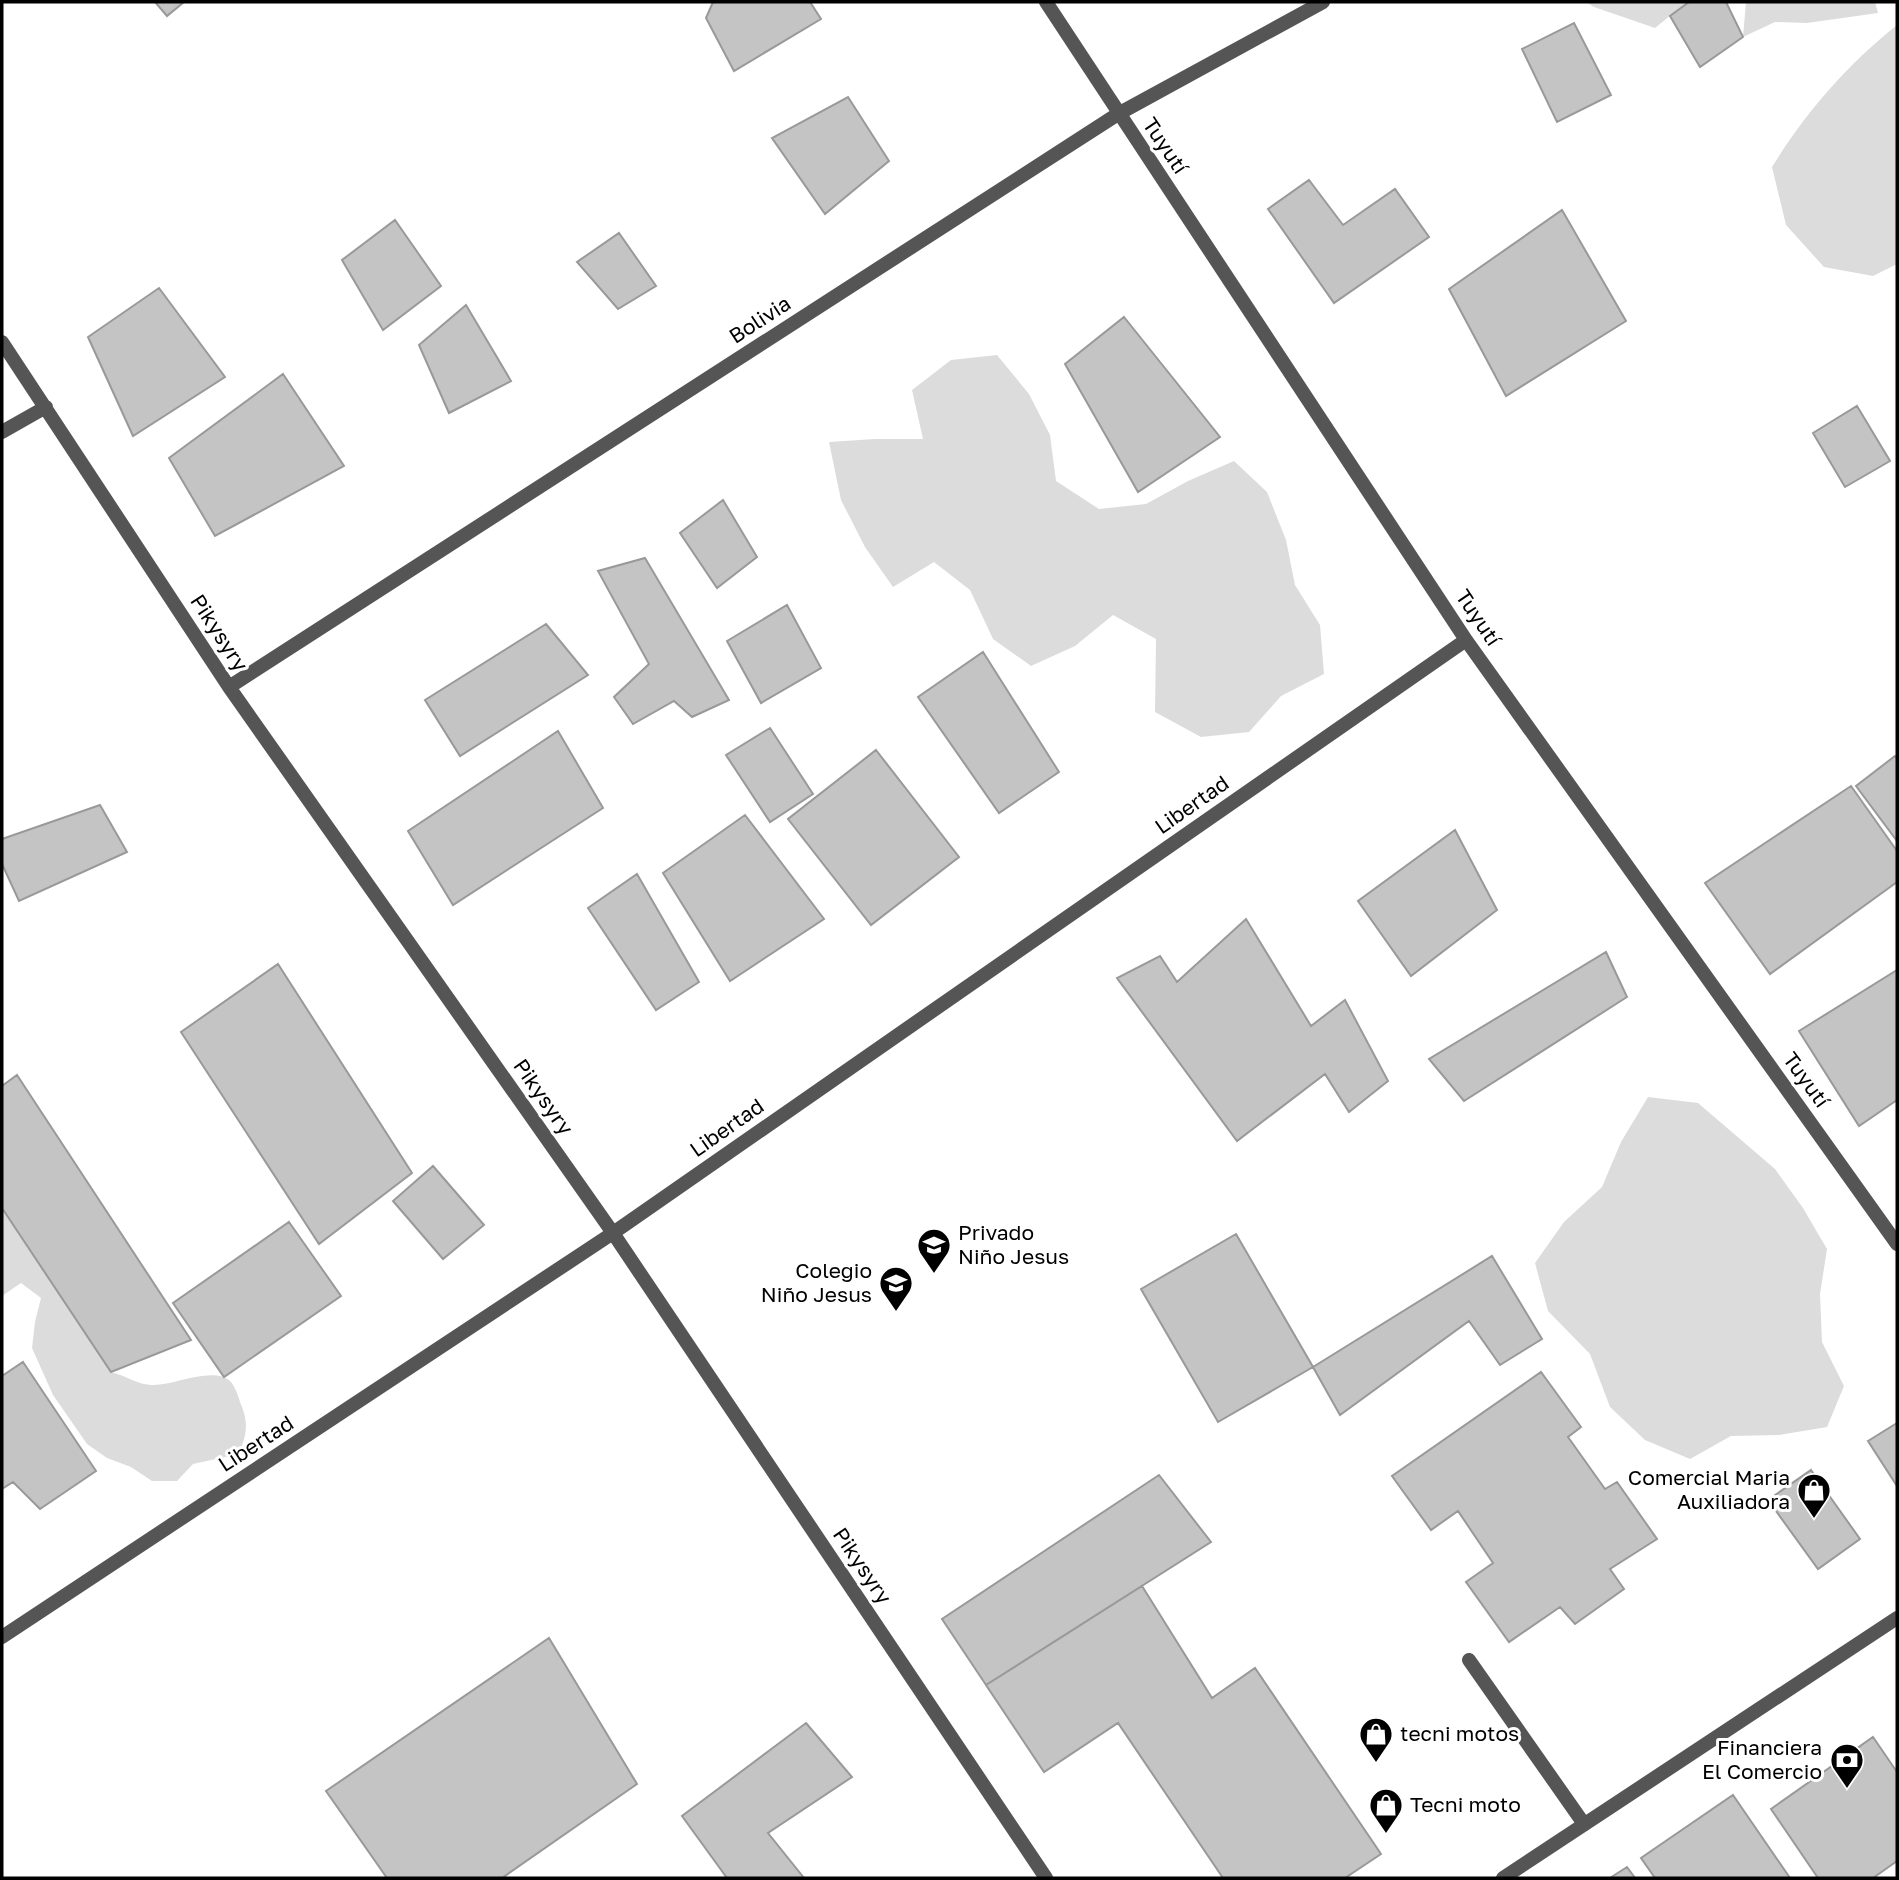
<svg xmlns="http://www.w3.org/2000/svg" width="1899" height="1880" font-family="'Golos Text',sans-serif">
<rect width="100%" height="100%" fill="#fff"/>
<path fill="#dcdcdc" d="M 1586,2 L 1687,2 L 1655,28 L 1594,7 Z
M 1746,2 L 1875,2 L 1878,13 L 1807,23 L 1775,22 L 1743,37 Z
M 1897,25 L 1897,264 L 1873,276 L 1824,267 L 1786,225 L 1772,167 C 1806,112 1846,66 1897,25 Z
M 997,355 L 1029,394 L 1050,435 L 1056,481 L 1099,509 L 1146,504 L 1188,481 L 1234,461 L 1267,492 L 1286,540 L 1295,585 L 1320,625 L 1324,674 L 1281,696 L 1249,732 L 1201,737 L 1155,712 L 1156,639 L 1113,615 L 1075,646 L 1031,666 L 993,639 L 970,590 L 934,562 L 893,587 L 865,547 L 841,500 L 829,442 L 875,439 L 923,439 L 912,390 L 951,360 Z
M 1648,1097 L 1698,1103 L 1775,1169 L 1803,1208 L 1827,1249 L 1820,1294 L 1822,1342 L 1844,1386 L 1827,1427 L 1779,1435 L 1731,1436 L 1690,1459 L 1645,1440 L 1610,1407 L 1590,1354 L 1548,1311 L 1535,1263 L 1564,1222 L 1602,1187 L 1621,1142 Z
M 2,1133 L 20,1147 L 101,1352 L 111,1372 C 124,1375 139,1385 152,1385 C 174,1386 214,1365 231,1382 C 235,1387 238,1395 240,1402 C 249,1423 247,1433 239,1454 L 193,1464 L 177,1481 L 152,1481 L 131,1467 L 107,1458 L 87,1444 L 53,1395 L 32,1348 L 35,1322 L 41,1298 L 21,1283 L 2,1296 Z"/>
<path fill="#c4c4c4" stroke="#999" stroke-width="2" d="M 155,2 L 184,2 L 167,16 Z
M 713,2 L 810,2 L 821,19 L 734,71 L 706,18 Z
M 1689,2 L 1726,2 L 1743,37 L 1700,67 L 1670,16 Z
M 1574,23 L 1611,95 L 1557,122 L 1522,49 Z
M 848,97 L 889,161 L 825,214 L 772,138 Z
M 1309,180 L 1343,225 L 1395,189 L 1429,237 L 1334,303 L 1268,209 Z
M 1562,210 L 1626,321 L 1506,396 L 1449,289 Z
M 395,220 L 441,286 L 383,330 L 342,260 Z
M 619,233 L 656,286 L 618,309 L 577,262 Z
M 159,288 L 225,377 L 133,436 L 88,337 Z
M 466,305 L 511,381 L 449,413 L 419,345 Z
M 1124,317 L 1220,437 L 1138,492 L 1065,364 Z
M 283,374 L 344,466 L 215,536 L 169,458 Z
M 1857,406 L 1890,461 L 1845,487 L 1813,433 Z
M 723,500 L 757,557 L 717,588 L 680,533 Z
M 645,558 L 729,700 L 692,717 L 674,701 L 633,724 L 614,697 L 649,664 L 598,571 Z
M 787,605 L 821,668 L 761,703 L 727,641 Z
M 546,624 L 588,675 L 460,756 L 425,700 Z
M 983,652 L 1059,772 L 999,813 L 918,697 Z
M 770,728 L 813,794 L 770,822 L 726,755 Z
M 558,731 L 603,808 L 453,905 L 408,831 Z
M 876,750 L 959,857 L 871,925 L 788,819 Z
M 1895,756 L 1897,759 L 1897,841 L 1856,786 Z
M 1851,786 L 1897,851 L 1897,882 L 1770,974 L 1705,883 Z
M 100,805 L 127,852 L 19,901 L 2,864 L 2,839 Z
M 745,815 L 824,919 L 730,981 L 663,873 Z
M 1455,830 L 1497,910 L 1411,976 L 1358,901 Z
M 637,874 L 699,982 L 656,1010 L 588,908 Z
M 1246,919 L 1311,1026 L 1345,1000 L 1388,1081 L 1349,1112 L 1325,1074 L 1237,1141 L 1117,978 L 1160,956 L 1177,982 Z
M 1606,952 L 1627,997 L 1464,1101 L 1429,1059 Z
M 278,964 L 412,1173 L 319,1244 L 181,1032 Z
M 1897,970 L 1897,1100 L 1859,1126 L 1799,1031 Z
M 17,1075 L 191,1340 L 111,1372 L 2,1208 L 2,1086 Z
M 433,1166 L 484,1225 L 443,1259 L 393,1201 Z
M 289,1222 L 341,1296 L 224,1377 L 173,1303 Z
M 1236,1234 L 1313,1367 L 1218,1422 L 1141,1289 Z
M 1492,1256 L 1542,1339 L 1500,1365 L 1469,1321 L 1340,1415 L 1313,1367 Z
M 23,1362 L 96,1471 L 40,1509 L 13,1482 L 2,1489 L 2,1376 Z
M 1541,1372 L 1581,1427 L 1568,1437 L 1605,1489 L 1617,1482 L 1657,1539 L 1610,1569 L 1624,1589 L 1575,1624 L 1560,1607 L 1509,1642 L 1466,1582 L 1493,1563 L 1458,1511 L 1431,1530 L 1392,1476 Z
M 1897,1423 L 1897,1486 L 1868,1441 Z
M 1811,1470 L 1860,1539 L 1818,1569 L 1768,1500 Z
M 1159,1475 L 1211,1542 L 986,1685 L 942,1619 Z
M 1142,1586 L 1212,1698 L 1255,1668 L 1381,1854 L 1345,1878 L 1223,1878 L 1118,1723 L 1044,1772 L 986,1685 Z
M 549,1638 L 637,1784 L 502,1878 L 387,1878 L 326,1791 Z
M 806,1723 L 852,1777 L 768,1833 L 804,1878 L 727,1878 L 682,1816 Z
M 1873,1737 L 1897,1772 L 1897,1861 L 1873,1878 L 1818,1878 L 1771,1809 Z
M 1733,1795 L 1790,1878 L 1655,1878 L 1641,1858 Z
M 1627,1867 L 1635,1878 L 1610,1878 Z"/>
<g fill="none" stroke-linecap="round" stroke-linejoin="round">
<path stroke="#555" stroke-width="14" d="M 1469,1660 L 1584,1824"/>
<path stroke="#555" stroke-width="14" d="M 1046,2 L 1466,640 L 1897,1244
M 2,342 L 229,687 L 613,1233 L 1046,1878
M 2,432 L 46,407
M 229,687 L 1118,114 L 1323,2
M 2,1637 L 613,1233 L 1466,640"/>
<path stroke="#555" stroke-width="14" d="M 1503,1878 L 1897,1618"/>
</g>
<defs>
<symbol id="school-pin" viewBox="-11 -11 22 30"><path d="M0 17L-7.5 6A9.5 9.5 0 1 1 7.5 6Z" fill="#000" stroke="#fff"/><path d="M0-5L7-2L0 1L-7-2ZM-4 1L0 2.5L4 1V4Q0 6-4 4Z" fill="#fff"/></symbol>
<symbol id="shop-pin" viewBox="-11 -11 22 30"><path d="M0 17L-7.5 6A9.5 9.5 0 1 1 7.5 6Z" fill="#000" stroke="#fff"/><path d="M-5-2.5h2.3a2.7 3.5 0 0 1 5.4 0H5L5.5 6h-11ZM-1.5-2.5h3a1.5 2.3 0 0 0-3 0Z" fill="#fff"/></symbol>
<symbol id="bank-pin" viewBox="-11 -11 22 30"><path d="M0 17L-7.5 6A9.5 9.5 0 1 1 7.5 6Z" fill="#000" stroke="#fff"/><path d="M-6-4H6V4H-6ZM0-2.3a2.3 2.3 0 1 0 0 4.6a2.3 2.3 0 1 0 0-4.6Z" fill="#fff"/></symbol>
</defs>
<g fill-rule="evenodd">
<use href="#school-pin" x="915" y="1226" width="38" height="52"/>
<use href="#school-pin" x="877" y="1264" width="38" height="52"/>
<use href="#shop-pin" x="1795" y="1471" width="38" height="52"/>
<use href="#shop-pin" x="1357" y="1715" width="38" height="52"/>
<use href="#bank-pin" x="1828" y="1741" width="38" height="52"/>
<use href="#shop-pin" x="1367" y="1786" width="38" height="52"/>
</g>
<g text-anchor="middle" stroke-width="6" stroke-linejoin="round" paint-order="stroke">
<g font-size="21" fill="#000" stroke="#fff">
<text transform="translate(1165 146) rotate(56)" y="7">Tuyutí</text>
<text transform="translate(760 320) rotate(-33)" y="7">Bolivia</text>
<text transform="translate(1478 618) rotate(56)" y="7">Tuyutí</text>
<text transform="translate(219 633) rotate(57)" y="7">Pikysyry</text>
<text transform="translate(1192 805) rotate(-35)" y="7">Libertad</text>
<text transform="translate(1806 1080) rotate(54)" y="7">Tuyutí</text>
<text transform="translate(543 1097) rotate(55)" y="7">Pikysyry</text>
<text transform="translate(727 1128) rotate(-35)" y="7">Libertad</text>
<text transform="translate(256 1444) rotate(-33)" y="7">Libertad</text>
<text transform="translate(862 1566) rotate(56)" y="7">Pikysyry</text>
</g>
<g font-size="21" fill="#000" stroke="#fff" text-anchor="start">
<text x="958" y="1240">Privado<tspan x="958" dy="24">Niño Jesus</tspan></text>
<text x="872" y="1278" text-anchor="end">Colegio<tspan x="872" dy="24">Niño Jesus</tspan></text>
<text x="1790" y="1485" text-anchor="end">Comercial Maria<tspan x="1790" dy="24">Auxiliadora</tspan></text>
<text x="1400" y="1741">tecni motos</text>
<text x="1822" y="1755" text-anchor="end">Financiera<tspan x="1822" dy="24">El Comercio</tspan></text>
<text x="1410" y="1812">Tecni moto</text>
</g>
</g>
<rect width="1899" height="1880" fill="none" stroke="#000000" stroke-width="7"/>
</svg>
